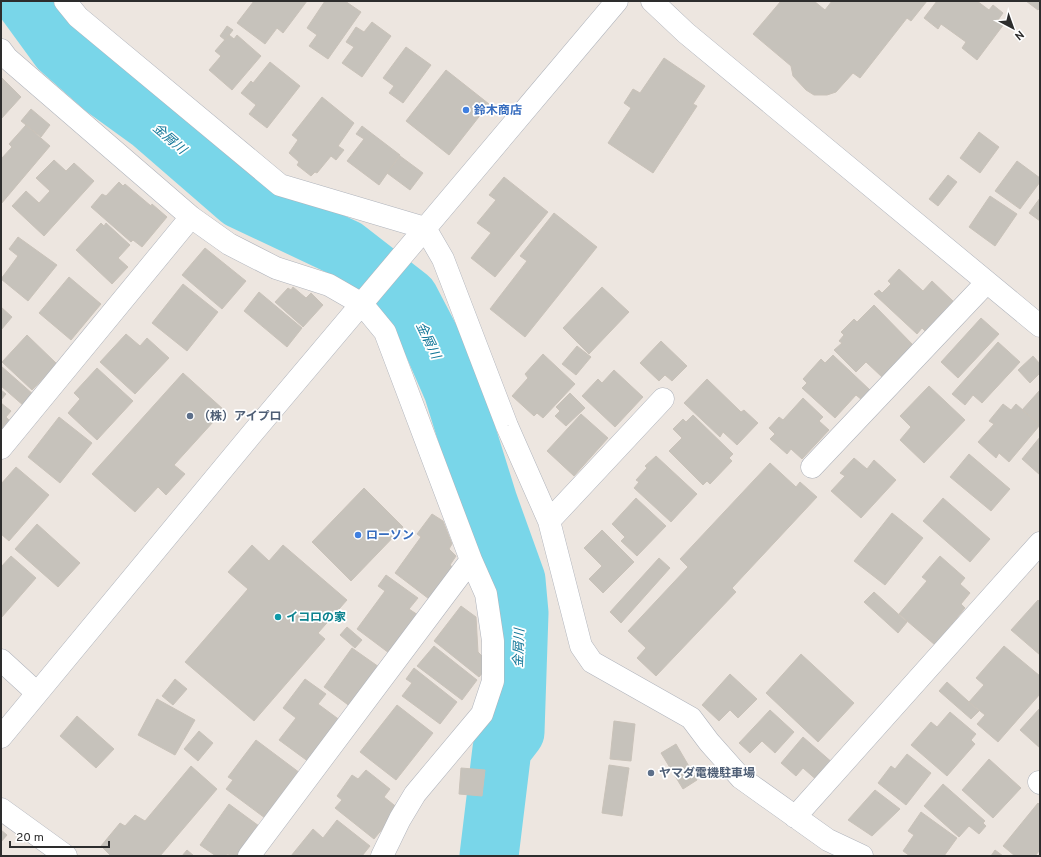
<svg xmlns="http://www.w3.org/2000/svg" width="1041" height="857" font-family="Overpass,'Noto Sans JP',sans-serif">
<rect width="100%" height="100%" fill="#ede6e0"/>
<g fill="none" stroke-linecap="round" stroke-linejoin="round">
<path stroke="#79d6e9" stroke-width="59" d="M 25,1 L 60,49 L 103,87 L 150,121 L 240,199 L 346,249 L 409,298 L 432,342 L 453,390 L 488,502 L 516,580 L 519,613 L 515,732 L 502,749 L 489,856"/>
</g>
<path fill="#c6c2bb" stroke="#c9c2b9" d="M 254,1 L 307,1 L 283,33 L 277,28 L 265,44 L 237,23 Z
M 325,1 L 345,1 L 361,12 L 328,59 L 309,46 L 317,35 L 307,28 Z
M 781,1 L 814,1 L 825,10 L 832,1 L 927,1 L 911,21 L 907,18 L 860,78 L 853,73 L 836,92 L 827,95 L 814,95 L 806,90 L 793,76 L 791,66 L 753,34 Z
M 937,1 L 977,1 L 989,10 L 993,5 L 1003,13 L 998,20 L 1004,24 L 977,60 L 962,48 L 966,42 L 941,24 L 938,29 L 924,18 Z
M 1026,1 L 1040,1 L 1040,8 L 1038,10 Z
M 372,22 L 391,36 L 362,77 L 342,63 L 354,47 L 346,42 L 356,27 L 364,32 Z
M 227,26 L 233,30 L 225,40 L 220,36 Z
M 229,35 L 234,39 L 237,35 L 261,56 L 232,90 L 209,70 L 221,56 L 215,51 Z
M 406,47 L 431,65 L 403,103 L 389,93 L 394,86 L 383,78 Z
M 664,58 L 705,86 L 693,104 L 697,106 L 653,173 L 608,143 L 631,108 L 624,103 L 633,89 L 640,93 Z
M 270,62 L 300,86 L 267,128 L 249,114 L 256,105 L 241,93 L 251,81 L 253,83 Z
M 446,70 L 489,104 L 449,155 L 406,121 Z
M 2,78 L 21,97 L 1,119 L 1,79 Z
M 322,97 L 354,123 L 338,146 L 344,150 L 336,160 L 331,156 L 317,173 L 315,172 L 311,176 L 297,165 L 299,162 L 289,153 L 298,140 L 292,135 Z
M 31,109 L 50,125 L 41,137 L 21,121 Z
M 26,125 L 50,146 L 1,204 L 1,159 L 12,147 L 9,144 Z
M 362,126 L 400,155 L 379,185 L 347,161 L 364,139 L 356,134 Z
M 979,132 L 999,147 L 980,173 L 960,158 Z
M 400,156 L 423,173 L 410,190 L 387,173 Z
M 54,160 L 66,171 L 74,163 L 94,181 L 44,236 L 12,206 L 26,191 L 39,203 L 50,191 L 36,178 Z
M 1017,161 L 1040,178 L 1040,182 L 1020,209 L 995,191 Z
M 948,175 L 957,182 L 938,206 L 929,199 Z
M 504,177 L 548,212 L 495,277 L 471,258 L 491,233 L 477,223 L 496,200 L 489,195 Z
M 119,182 L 123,186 L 125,184 L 151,206 L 152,204 L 167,217 L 142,247 L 133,240 L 131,242 L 91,207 L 102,194 L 106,196 Z
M 990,196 L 1017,214 L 995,246 L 969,227 Z
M 1040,198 L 1040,221 L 1029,213 Z
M 554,213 L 597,247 L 525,337 L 490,309 L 527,261 L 520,256 Z
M 101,223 L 104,226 L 106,223 L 130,245 L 118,258 L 128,267 L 112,284 L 76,250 Z
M 18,237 L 57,265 L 28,301 L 1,279 L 18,256 L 9,249 Z
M 205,248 L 246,281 L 222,309 L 182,275 Z
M 899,269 L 923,291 L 932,281 L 953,301 L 925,331 L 922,328 L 917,334 L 874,294 L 879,290 L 882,293 L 891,284 L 888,281 Z
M 69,277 L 101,304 L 71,340 L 39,313 Z
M 183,284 L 218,312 L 187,351 L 152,323 Z
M 293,287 L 306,298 L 311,293 L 323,305 L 303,327 L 275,302 L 288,288 L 291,290 Z
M 602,287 L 629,312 L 589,354 L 563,328 Z
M 259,292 L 302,328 L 287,347 L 244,311 Z
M 874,305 L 914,346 L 882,377 L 866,362 L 856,372 L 834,350 L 842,343 L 839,341 L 844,335 L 841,332 L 854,319 L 857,322 Z
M 1,307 L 12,317 L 1,330 Z
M 981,318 L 999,334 L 958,378 L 941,362 Z
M 126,334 L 140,346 L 147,338 L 169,358 L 135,394 L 100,362 Z
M 27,335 L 57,364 L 32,390 L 2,362 Z
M 661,341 L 687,366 L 672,381 L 665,375 L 659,381 L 640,363 Z
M 998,342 L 1020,362 L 982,403 L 973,395 L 965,405 L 952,394 Z
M 577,346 L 591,357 L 576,375 L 562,364 Z
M 543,354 L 575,384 L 543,418 L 537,413 L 534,416 L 512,396 L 528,378 L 525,374 Z
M 833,355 L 871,391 L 862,400 L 856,395 L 835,418 L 802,388 L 807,383 L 803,379 L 821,359 L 825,363 Z
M 1033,356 L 1040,364 L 1040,373 L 1030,383 L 1018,370 Z
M 1,366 L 34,395 L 24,406 L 1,386 Z
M 97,368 L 133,401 L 97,440 L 68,413 L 80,399 L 74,393 Z
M 614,370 L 643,397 L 615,427 L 582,396 L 598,379 L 602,383 Z
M 183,373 L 224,410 L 174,465 L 185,474 L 166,495 L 158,487 L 135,512 L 92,474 Z
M 707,379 L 741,412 L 744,410 L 758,423 L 737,445 L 723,432 L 720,437 L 684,403 Z
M 929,386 L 965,420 L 924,463 L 900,440 L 911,427 L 900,416 Z
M 1,390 L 6,394 L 1,400 Z
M 1040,390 L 1040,425 L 1022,410 Z
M 570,393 L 585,408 L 566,426 L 555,416 L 560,411 L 556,407 Z
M 803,398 L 823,417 L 819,421 L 829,430 L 802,459 L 791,449 L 787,454 L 770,439 L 775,434 L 769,428 L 779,417 L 783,420 Z
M 1,403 L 11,411 L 6,417 L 9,420 L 1,429 Z
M 1003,404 L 1011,410 L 1016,404 L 1040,425 L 1009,462 L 999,453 L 996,458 L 978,442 L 994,424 L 989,421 Z
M 581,414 L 608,438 L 574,476 L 547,451 Z
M 693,415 L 733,454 L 729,458 L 732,461 L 710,484 L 707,481 L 703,485 L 669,451 L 682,438 L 673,429 L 683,419 L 686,422 Z
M 59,417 L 92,443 L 60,483 L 28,457 Z
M 1040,437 L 1040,475 L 1022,459 Z
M 969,454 L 1010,489 L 991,511 L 950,477 Z
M 656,456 L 697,494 L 671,522 L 634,488 L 639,482 L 636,480 L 647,468 L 645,466 Z
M 854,458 L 867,469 L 874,460 L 896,480 L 861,518 L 831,491 L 845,476 L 840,473 Z
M 770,463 L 796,487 L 800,482 L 817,497 L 732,588 L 736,592 L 656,676 L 637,658 L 646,648 L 628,631 L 688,567 L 680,559 Z
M 16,467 L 49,495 L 9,541 L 1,534 L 1,484 Z
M 364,488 L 403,527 L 351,581 L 312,542 Z
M 636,498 L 666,526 L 637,556 L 621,541 L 625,537 L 612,524 Z
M 943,498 L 990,539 L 970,562 L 923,521 Z
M 892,513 L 923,538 L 885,585 L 854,561 Z
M 432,514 L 443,521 L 452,544 L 449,549 L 456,556 L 450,565 L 456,570 L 433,602 L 395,573 L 421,537 L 417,534 Z
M 37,524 L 80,563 L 58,587 L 15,549 Z
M 602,530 L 634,562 L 603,593 L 589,579 L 602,566 L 584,548 Z
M 252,545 L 269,561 L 283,545 L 347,600 L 318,633 L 325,639 L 254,721 L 185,662 L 248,589 L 228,572 Z
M 11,556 L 36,578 L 1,618 L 1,567 Z
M 940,556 L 965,578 L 960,584 L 970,593 L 961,604 L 965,608 L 935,645 L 899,614 L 927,581 L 922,577 Z
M 659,558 L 670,568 L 621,623 L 610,612 Z
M 386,575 L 418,598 L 409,609 L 421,617 L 389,653 L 357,629 L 385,591 L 378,586 Z
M 874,592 L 907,622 L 898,633 L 864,602 Z
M 1038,600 L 1040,602 L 1040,655 L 1011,630 Z
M 461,606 L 476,617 L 478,652 L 484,658 L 485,670 L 479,677 L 434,641 Z
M 347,627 L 362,640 L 355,648 L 340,635 Z
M 434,646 L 477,680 L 462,700 L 417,666 Z
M 1004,646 L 1040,676 L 1040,694 L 998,742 L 977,724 L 985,715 L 969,702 L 984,685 L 976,678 Z
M 352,648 L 379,667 L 351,707 L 324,687 Z
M 801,654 L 854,703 L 818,742 L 766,693 Z
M 414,668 L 457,702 L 440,724 L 402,696 L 412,683 L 406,679 Z
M 730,674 L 757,699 L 738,718 L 730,710 L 719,721 L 702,705 Z
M 175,679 L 187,689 L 173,705 L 162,696 Z
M 305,679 L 326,694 L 318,704 L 341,721 L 309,762 L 279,740 L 296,718 L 283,708 Z
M 947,682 L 979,711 L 971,719 L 939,691 Z
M 157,699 L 195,720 L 175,755 L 138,735 Z
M 397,705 L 433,733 L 396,780 L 360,752 Z
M 1040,708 L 1040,748 L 1020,730 Z
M 770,710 L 794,732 L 775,753 L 762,741 L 750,753 L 739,743 Z
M 950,712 L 976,734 L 971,740 L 975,744 L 947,776 L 911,745 L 931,722 L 937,727 Z
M 77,716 L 114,749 L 96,768 L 60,736 Z
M 614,721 L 635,724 L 631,761 L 610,759 Z
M 199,731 L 213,743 L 198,761 L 184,749 Z
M 803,737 L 834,764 L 819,782 L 803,768 L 796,776 L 781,763 Z
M 256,740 L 304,776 L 269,821 L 226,789 L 233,780 L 228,777 Z
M 676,744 L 697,780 L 683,789 L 661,753 Z
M 907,754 L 931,773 L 906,805 L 878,783 L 891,766 L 895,769 Z
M 989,759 L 1021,788 L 993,818 L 962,790 Z
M 609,765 L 629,768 L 622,816 L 602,813 Z
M 191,766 L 217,789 L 160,856 L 111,856 L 101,846 L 120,823 L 125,826 L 135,815 L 145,821 Z
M 461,768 L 485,770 L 482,796 L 459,794 Z
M 366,770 L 390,789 L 384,797 L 399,809 L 374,839 L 335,808 L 342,800 L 337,796 L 352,775 L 358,779 Z
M 943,784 L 985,821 L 983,823 L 986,826 L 979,834 L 969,826 L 959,837 L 924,806 Z
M 875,790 L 900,809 L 872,836 L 848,820 Z
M 1038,803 L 1040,805 L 1040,850 L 1035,856 L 1015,856 L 1003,846 Z
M 229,804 L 259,826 L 238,856 L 227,854 L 226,856 L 216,856 L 200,845 Z
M 921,812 L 957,838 L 944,856 L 910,856 L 903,851 L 914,835 L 908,831 Z
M 337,820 L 370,846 L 362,856 L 291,856 L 313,829 L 323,838 Z
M 1,830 L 7,835 L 1,842 Z
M 187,850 L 194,856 L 182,856 Z
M 995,850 L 1003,856 L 991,856 Z"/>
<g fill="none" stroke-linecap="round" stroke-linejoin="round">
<defs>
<path id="minor" d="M 65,1 L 78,17 L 280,185 L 425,228 L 443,259 L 507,426 L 549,521 L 581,646 L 592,662 L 691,718 L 709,742 L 741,778 L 828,840 L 862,856
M 652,1 L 686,33 L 1040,326
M 1,50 L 7,58 L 191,217 L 229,244 L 276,268 L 329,285 L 362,304 L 385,332 L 471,560 L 249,856
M 1,448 L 191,217
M 812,467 L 987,282
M 549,521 L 663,399
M 1,660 L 37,693
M 1,737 L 250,436 L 617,1
M 1039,782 L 1040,783
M 1,809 L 66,856
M 795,817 L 1040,543
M 382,856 L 400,819 L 415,794 L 482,714 L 493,681 L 493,641 L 486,594 L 471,560"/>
</defs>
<use href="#minor" stroke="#b0b4bc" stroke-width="23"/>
<use href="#minor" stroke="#fff" stroke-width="22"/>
</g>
<g fill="#3f7fe0" stroke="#fff" stroke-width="1.5">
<circle cx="466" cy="110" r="4"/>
<circle cx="358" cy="535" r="4"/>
</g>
<g fill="#5c6f8a" stroke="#fff" stroke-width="1.5">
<circle cx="190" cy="416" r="4"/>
<circle cx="651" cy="773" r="4"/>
</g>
<circle fill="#0f9aa8" stroke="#fff" stroke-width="1.5" cx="278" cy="617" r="4"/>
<g text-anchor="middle" stroke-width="3.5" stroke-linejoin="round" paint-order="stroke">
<g font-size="12" font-weight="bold" fill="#366cbe" stroke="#fff" text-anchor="start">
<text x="474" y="114">鈴木商店</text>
<text x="366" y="539">ローソン</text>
</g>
<g font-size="12" font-weight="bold" fill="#4e5e75" stroke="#fff" text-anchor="start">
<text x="198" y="420">（株）アイプロ</text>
<text x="659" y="777">ヤマダ電機駐車場</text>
</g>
<g font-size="12" font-weight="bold" fill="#0d838f" stroke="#fff" text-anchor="start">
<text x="286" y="621">イコロの家</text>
</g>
<g font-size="13" font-style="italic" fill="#147899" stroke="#fff">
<text transform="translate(170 138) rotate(41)" y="5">金屑川</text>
<text transform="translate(429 340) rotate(64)" y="5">金屑川</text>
<text transform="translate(518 648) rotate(-88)" y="5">金屑川</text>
</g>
</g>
<rect width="1041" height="857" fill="none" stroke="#2d2d2d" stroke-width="4"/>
<g transform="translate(1013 28) rotate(139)" stroke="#ffffff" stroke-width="3" paint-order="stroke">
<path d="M0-3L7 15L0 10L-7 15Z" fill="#2d2d2d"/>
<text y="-6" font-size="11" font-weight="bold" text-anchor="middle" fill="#2d2d2d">N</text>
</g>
<path d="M10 841v6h99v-6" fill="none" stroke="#2d2d2d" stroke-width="2"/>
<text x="16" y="841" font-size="12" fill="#2d2d2d" stroke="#ffffff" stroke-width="3" paint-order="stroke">20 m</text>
</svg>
